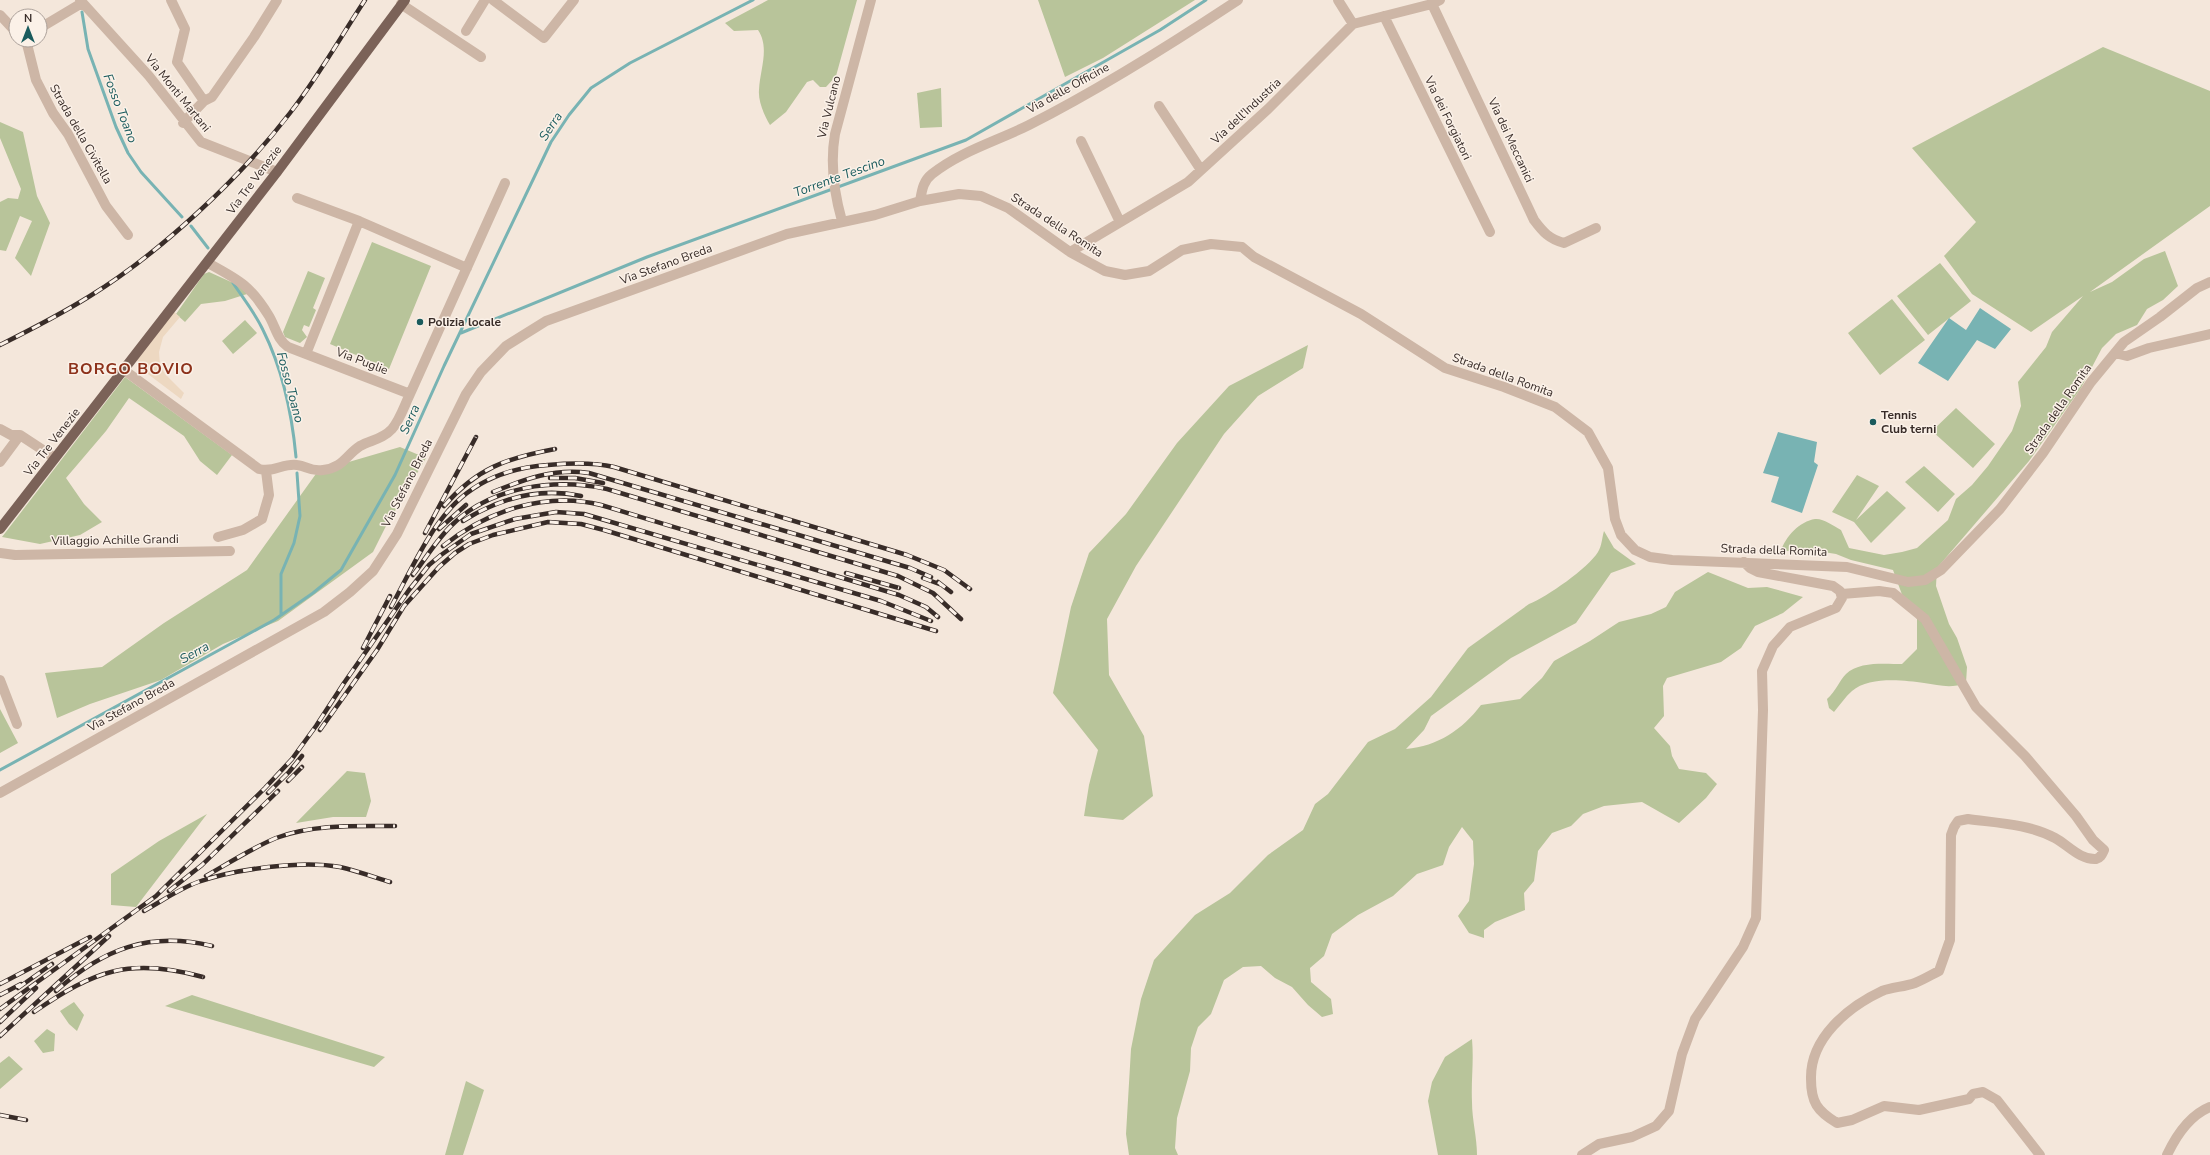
<svg xmlns="http://www.w3.org/2000/svg" width="2210" height="1155" font-family="'Nunito Sans',sans-serif">
<rect width="100%" height="100%" fill="#f4e7db"/>
<path fill="#b8c49a" d="M 768,0 L 857,0 L 836,76 L 826,87 L 820,87 L 813,80 L 807,82 L 786,112 L 770,125 C 764,115 758,101 759,90 C 760,69 770,48 758,30 L 734,31 L 725,23 Z
M 1038,0 L 1195,0 L 1103,58 L 1065,77 Z
M 2103,47 L 2210,91 L 2210,206 L 2090,292 L 2112,282 L 2144,259 L 2165,251 L 2178,286 L 2163,300 L 2147,309 L 2137,325 L 2116,334 L 2102,348 L 2081,388 L 2029,461 L 1937,568 L 1936,586 L 1949,624 L 1957,638 L 1967,667 L 1966,683 C 1950,689 1939,685 1924,683 C 1904,680 1869,676 1852,691 C 1845,697 1840,705 1834,712 L 1829,708 L 1827,699 C 1836,691 1839,681 1846,674 C 1859,661 1885,664 1902,664 L 1917,649 L 1917,619 L 1904,600 L 1893,570 L 1851,560 L 1836,554 L 1817,551 L 1781,551 C 1785,537 1800,521 1815,519 C 1823,518 1834,526 1841,530 L 1849,548 L 1884,555 L 1902,552 L 1917,548 L 1948,520 L 1956,499 L 1972,485 L 1988,466 L 2012,431 L 2021,406 L 2018,382 L 2046,347 L 2052,332 L 2083,296 L 2031,332 L 1972,294 L 1944,256 L 1976,222 L 1912,148 Z
M 941,88 L 942,127 L 920,128 L 917,93 Z
M 0,122 L 23,132 L 37,196 L 50,223 L 31,276 L 15,258 L 32,221 L 20,216 L 6,251 L 0,250 L 0,202 L 8,198 L 18,199 L 21,189 L 0,138 Z
M 372,242 L 431,266 L 389,369 L 330,344 Z
M 1940,263 L 1971,301 L 1928,335 L 1897,296 Z
M 308,271 L 325,278 L 313,308 L 316,310 L 309,327 L 304,325 L 302,330 L 307,337 L 300,343 L 285,337 L 283,332 Z
M 209,272 L 240,286 L 247,294 L 225,301 L 201,304 L 185,322 L 176,314 L 204,274 Z
M 1892,299 L 1925,340 L 1880,375 L 1848,333 Z
M 245,320 L 257,333 L 233,354 L 222,341 Z
M 1308,345 L 1303,368 L 1258,396 L 1224,434 L 1136,566 L 1107,619 L 1109,675 L 1144,736 L 1153,796 L 1123,820 L 1084,816 L 1089,785 L 1098,750 L 1053,693 L 1071,607 L 1089,553 L 1126,514 L 1177,443 L 1229,386 Z
M 125,377 L 232,455 L 217,475 L 200,461 L 184,436 L 129,398 L 106,431 L 66,478 L 84,504 L 102,522 L 80,535 L 40,544 L 2,537 Z
M 1956,408 L 1995,444 L 1973,468 L 1932,431 Z
M 400,447 L 426,458 L 385,528 L 373,552 L 278,621 L 223,644 L 161,680 L 90,704 L 57,718 L 45,673 L 102,667 L 164,623 L 247,570 L 318,471 Z
M 1924,466 L 1955,494 L 1938,512 L 1905,482 Z
M 1857,475 L 1879,486 L 1856,520 L 1887,491 L 1906,508 L 1871,543 L 1854,522 L 1832,512 Z
M 1604,531 L 1614,548 L 1636,564 L 1611,573 L 1576,623 L 1511,658 L 1431,716 L 1424,730 L 1406,749 C 1438,746 1462,730 1481,705 L 1520,699 L 1542,678 L 1554,661 L 1590,641 L 1619,622 L 1651,614 L 1666,607 L 1675,592 L 1708,572 L 1748,588 L 1767,587 L 1803,597 L 1783,613 L 1755,626 L 1741,648 L 1721,662 L 1667,678 L 1663,686 L 1664,716 L 1654,728 L 1670,746 L 1672,756 L 1679,769 L 1706,773 L 1717,784 L 1706,798 L 1679,823 L 1642,802 L 1604,806 L 1583,814 L 1571,826 L 1552,833 L 1538,851 L 1534,881 L 1524,893 L 1525,910 L 1495,922 L 1484,930 L 1484,938 L 1469,933 L 1458,916 L 1469,901 L 1474,864 L 1473,841 L 1462,827 L 1449,847 L 1443,865 L 1417,874 L 1393,896 L 1358,915 L 1332,934 L 1324,956 L 1310,968 L 1311,982 L 1331,999 L 1333,1014 L 1322,1017 L 1308,1005 L 1292,987 L 1275,978 L 1261,966 L 1243,967 L 1224,980 L 1211,1014 L 1198,1027 L 1191,1048 L 1190,1071 L 1177,1118 L 1175,1148 L 1178,1155 L 1129,1155 L 1126,1134 L 1131,1049 L 1141,999 L 1154,960 L 1195,915 L 1230,893 L 1268,855 L 1303,830 L 1315,804 L 1328,794 L 1368,742 L 1395,729 L 1431,697 L 1468,648 L 1529,604 C 1547,597 1588,568 1598,552 C 1602,546 1602,537 1604,531 Z
M 0,709 L 18,743 L 0,753 Z
M 347,771 L 365,773 L 371,801 L 366,817 L 333,817 L 296,823 Z
M 207,814 L 136,907 L 111,905 L 111,874 L 159,841 Z
M 192,995 L 385,1057 L 374,1067 L 165,1006 Z
M 74,1002 L 84,1015 L 77,1031 L 69,1024 L 60,1011 Z
M 47,1029 L 55,1034 L 54,1051 L 43,1053 L 34,1041 Z
M 1472,1039 C 1474,1062 1471,1080 1472,1102 C 1472,1120 1477,1137 1477,1155 L 1438,1155 L 1428,1101 L 1432,1082 L 1445,1057 Z
M 9,1056 L 23,1069 L 0,1089 L 0,1063 Z
M 466,1081 L 484,1090 L 463,1155 L 445,1155 Z"/>
<path fill="#edd8c1" d="M 173,311 L 180,317 L 163,337 L 159,352 L 160,365 L 165,374 L 184,393 L 181,399 L 140,368 L 137,360 Z"/>
<path fill="#78b3b3" d="M 1980,308 L 2011,329 L 1995,349 L 1977,340 L 1948,381 L 1918,363 L 1949,318 L 1966,330 Z
M 1778,432 L 1817,442 L 1814,462 L 1818,465 L 1802,513 L 1771,502 L 1779,477 L 1763,473 Z"/>
<g fill="none" stroke-linecap="round" stroke-linejoin="round">
<path stroke="#78b3b3" stroke-width="3" d="M 82,12 L 88,49 L 116,127 L 128,153 L 141,172 L 182,217
M 191,226 L 208,248
M 233,283 C 243,298 255,313 263,330 C 282,368 292,414 296,457
M 461,333 L 647,257 L 966,140 L 1160,30 L 1206,0
M 281,615 L 281,574 L 294,543 L 300,516 L 297,473
M 0,770 L 274,620 L 313,593 L 341,570 L 395,475 L 444,366 L 551,142 L 569,115 L 591,88 L 630,63 L 753,0"/>
<path stroke="#cdb6a6" stroke-width="10" d="M 80,0 L 149,76 L 201,142 L 277,172
M 171,0 L 185,29 L 177,62 L 204,101
M 493,0 L 544,38 L 574,0
M 1338,0 L 1353,24
M 401,4 L 481,57
M 1432,4 L 1534,220 C 1543,232 1549,239 1564,243 L 1596,228
M 0,15 L 16,32
M 1384,16 L 1490,232
M 40,28 L 82,3
M 466,31 L 485,0
M 26,40 L 36,80 L 53,113 L 68,134 L 106,206 L 128,235
M 1159,106 L 1201,170
M 183,123 L 204,101 L 212,97 L 254,37 L 277,0
M 1081,141 L 1120,222
M 297,198 L 359,221 L 467,268
M 920,201 C 922,190 923,181 932,174 C 961,151 997,141 1029,125 C 1102,88 1170,45 1238,0
M 842,221 C 834,193 830,163 835,134 L 871,0
M 1070,252 L 1188,182 L 1268,109 L 1353,24 L 1432,4 L 1440,0
M 208,263 C 239,280 250,285 269,316 C 276,328 277,339 288,347 L 410,394 L 505,183
M 2115,353 L 2127,356 L 2149,348 L 2210,334
M 306,354 L 359,221
M 124,370 L 259,469 C 274,473 283,463 297,465 C 307,466 310,472 323,470 C 343,468 346,455 360,446 C 371,440 383,439 392,429 C 400,420 405,404 410,394
M 0,429 L 11,435 L 20,435 L 55,458
M 0,462 L 20,435
M 218,537 L 243,530 L 262,519 L 269,495 L 266,471
M 0,553 L 15,555 L 230,551
M 1842,594 L 1879,591 L 1893,593 L 1925,619 L 1976,707 L 2025,756 L 2076,816 L 2093,840 L 2104,850 C 2102,854 2101,858 2096,859 C 2080,860 2068,845 2055,838 C 2029,824 1997,823 1968,819 L 1958,821 L 1954,827 L 1951,835 L 1950,940 L 1939,971 C 1931,975 1923,980 1915,983 C 1904,987 1892,987 1882,991 C 1848,1007 1810,1038 1811,1079 C 1811,1102 1817,1111 1837,1123 L 1852,1120 L 1884,1106 L 1919,1110 L 1969,1099 L 1973,1094 L 1983,1092 L 1997,1100 L 2040,1155
M 0,680 L 17,724
M 0,793 L 324,612 L 350,592 L 373,571 L 397,534 L 466,394 L 481,372 L 506,346 L 546,321 L 787,234 L 875,215 L 920,201 L 959,194 L 981,196 L 1008,208 L 1070,252 L 1105,271 L 1125,275 L 1149,271 L 1182,250 L 1211,244 L 1242,247 L 1254,257 L 1361,314 L 1445,368 L 1504,387 L 1555,407 L 1588,432 L 1608,468 L 1615,519 L 1621,535 L 1635,550 L 1650,557 L 1672,560 L 1847,567 L 1908,582 L 1925,580 L 1941,570 L 2000,509 L 2043,453 L 2091,382 L 2124,342 L 2160,317 L 2197,288 L 2210,282
M 1582,1155 L 1599,1144 L 1632,1137 L 1656,1126 L 1669,1111 L 1682,1054 L 1695,1019 L 1743,947 L 1756,918 L 1763,710 L 1762,671 L 1773,646 L 1790,627 L 1836,608 L 1842,598 L 1840,591 L 1833,586 L 1758,572 L 1750,568 L 1744,562
M 2167,1155 C 2176,1136 2190,1115 2210,1107"/>
<path stroke="#7b6258" stroke-width="10" d="M 0,529 L 277,172 L 405,0"/>
<defs>
<path id="rail" d="M 0,345 C 30,330 61,314 90,296 C 160,253 240,178 290,113 C 318,77 340,38 365,0
M 550,478 L 575,478 L 603,483
M 493,492 C 525,479 554,468 589,473 L 910,568 L 931,577
M 444,506 C 477,468 507,458 555,449
M 463,521 C 498,499 539,487 581,496
M 439,529 L 466,505
M 425,533 L 476,437
M 443,546 C 487,511 545,491 601,505 L 899,595 L 926,607 L 938,617
M 846,573 L 899,588
M 413,575 C 426,558 437,539 453,524 C 492,486 555,478 607,489 L 898,576 L 933,593 L 961,619
M 923,578 L 942,585
M 938,582 L 951,592
M 391,607 C 431,533 451,472 548,465 C 570,463 592,462 614,467 L 907,555 L 944,570 L 970,589
M 363,648 L 390,596
M 320,730 L 377,650 L 404,606 L 439,567 L 455,553 L 469,544 L 493,535 L 548,522 L 581,524 L 604,530 L 936,631
M 288,781 L 302,767
M 268,793 L 289,772 L 302,756
M 206,876 C 229,863 252,848 276,838 C 313,824 356,826 395,826
M 169,891 L 202,865 L 278,791
M 144,911 C 162,901 179,889 198,882 C 235,869 302,860 340,867 C 357,871 374,877 390,882
M 0,984 L 90,937
M 18,988 L 52,964
M 56,991 C 103,949 149,931 212,946
M 0,995 L 21,984
M 0,1009 L 156,896 L 265,788 L 292,759 L 316,726 L 344,683 L 409,590 L 429,565 L 441,555 L 471,534 L 515,519 L 556,512 L 584,514 L 881,601 L 931,621
M 34,1012 C 95,970 130,957 203,977
M 0,1022 L 36,988
M 0,1036 L 109,936
M 0,1115 L 26,1120"/>
</defs>
<use href="#rail" stroke="#382c28" stroke-width="4.5"/>
<use href="#rail" stroke="#fbf1e8" stroke-width="3" stroke-dasharray="9" stroke-linecap="butt"/>
</g>
<g fill="#1a5b5d" stroke="#fbf1e8" stroke-width="1.5">
<circle cx="420" cy="322" r="4"/>
<circle cx="1873" cy="422" r="4"/>
</g>
<g text-anchor="middle" stroke-width="3" stroke-linejoin="round" paint-order="stroke">
<g font-size="12" fill="#382c28" stroke="#fbf1e8">
<text transform="translate(1068 88) rotate(-29)" y="4">Via delle Officine</text>
<text transform="translate(178 93) rotate(51)" y="4">Via Monti Martani</text>
<text transform="translate(829 107) rotate(-76)" y="4">Via Vulcano</text>
<text transform="translate(1246 111) rotate(-43)" y="4">Via dell'Industria</text>
<text transform="translate(1448 118) rotate(64)" y="4">Via dei Forgiatori</text>
<text transform="translate(81 134) rotate(60)" y="4">Strada della Civitella</text>
<text transform="translate(1511 140) rotate(65)" y="4">Via dei Meccanici</text>
<text transform="translate(254 180) rotate(-53)" y="4">Via Tre Venezie</text>
<text transform="translate(1057 225) rotate(33)" y="4">Strada della Romita</text>
<text transform="translate(666 264) rotate(-20)" y="4">Via Stefano Breda</text>
<text transform="translate(362 361) rotate(21)" y="4">Via Puglie</text>
<text transform="translate(1503 375) rotate(20)" y="4">Strada della Romita</text>
<text transform="translate(2058 409) rotate(-55)" y="4">Strada della Romita</text>
<text transform="translate(52 442) rotate(-52)" y="4">Via Tre Venezie</text>
<text transform="translate(407 483) rotate(-63)" y="4">Via Stefano Breda</text>
<text transform="translate(115 540) rotate(-1)" y="4">Villaggio Achille Grandi</text>
<text transform="translate(1774 550) rotate(2)" y="4">Strada della Romita</text>
<text transform="translate(131 705) rotate(-29)" y="4">Via Stefano Breda</text>
</g>
<g font-size="12" font-weight="bold" fill="#382c28" stroke="#fbf1e8" text-anchor="start">
<text x="428" y="326">Polizia locale</text>
<text x="1881" y="419">Tennis<tspan x="1881" dy="14">Club terni</tspan></text>
</g>
<g font-size="13" font-style="italic" fill="#1a5b5d" stroke="#fbf1e8">
<text transform="translate(121 108) rotate(69)" y="5">Fosso Toano</text>
<text transform="translate(550 126) rotate(-57)" y="5">Serra</text>
<text transform="translate(839 176) rotate(-20)" y="5">Torrente Tescino</text>
<text transform="translate(291 387) rotate(75)" y="5">Fosso Toano</text>
<text transform="translate(409 419) rotate(-66)" y="5">Serra</text>
<text transform="translate(194 652) rotate(-29)" y="5">Serra</text>
</g>
<g font-size="16" font-weight="bold" letter-spacing="1" fill="#8d321b" stroke="#fbf1e8">
<text x="131" y="374">BORGO BOVIO</text>
</g>
</g>
<g transform="translate(28 28)"><circle r="19" fill="#fbf1e8" stroke="#ada29b"/>
<path d="M0-3L7 15L0 10L-7 15Z" fill="#1a5b5d"/>
<text y="-6" font-size="11" font-weight="bold" text-anchor="middle" fill="#382c28">N</text>
</g>
</svg>
